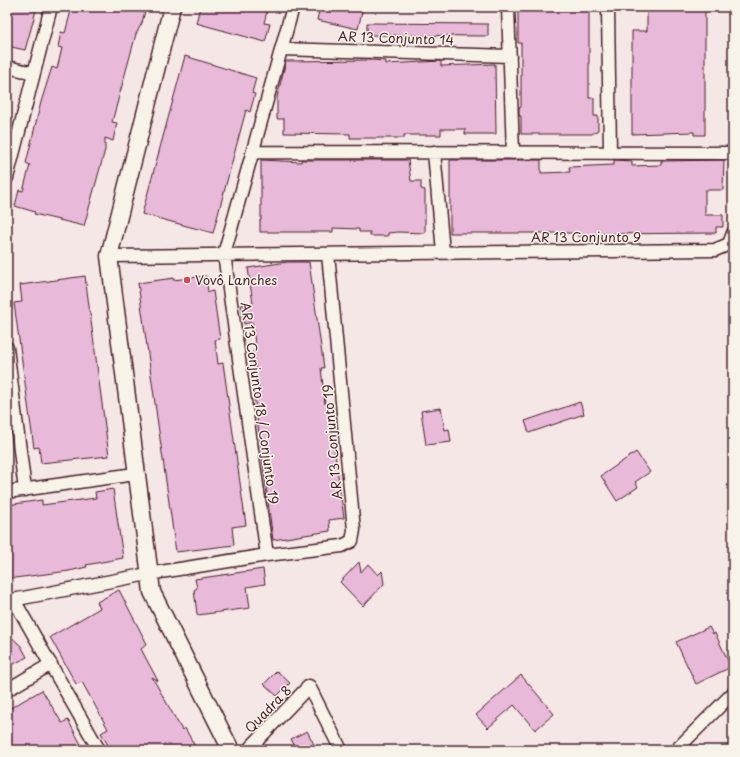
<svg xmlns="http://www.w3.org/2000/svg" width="740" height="757" font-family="'Playpen Sans',sans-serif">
<rect width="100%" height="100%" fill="#f4e7e5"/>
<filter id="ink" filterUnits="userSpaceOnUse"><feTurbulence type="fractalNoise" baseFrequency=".025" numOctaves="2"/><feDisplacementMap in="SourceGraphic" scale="8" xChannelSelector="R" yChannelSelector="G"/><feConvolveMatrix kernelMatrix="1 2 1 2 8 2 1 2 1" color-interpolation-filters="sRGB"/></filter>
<g filter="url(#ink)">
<path fill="#e9b9d9" stroke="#4a1f2b" d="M 7,7 L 37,7 L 25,50 L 7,46 Z
M 72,7 L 146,7 L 142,23 L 136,34 L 112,122 L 117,123 L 113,141 L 105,138 L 105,150 L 84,226 L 34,214 L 35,212 L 15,206 L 19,190 L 23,191 L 30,165 L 26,163 L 28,155 L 41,102 L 52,67 L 57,69 L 62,48 L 58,47 L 61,32 L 65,33 Z
M 200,7 L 268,7 L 264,23 L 270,24 L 265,42 L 196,23 Z
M 320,7 L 363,7 L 358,29 L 317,20 Z
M 518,7 L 589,7 L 589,98 L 594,98 L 594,116 L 598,116 L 598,130 L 592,134 L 521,134 L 521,116 L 519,116 L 519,108 L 521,107 L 521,43 L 518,43 Z
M 647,7 L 705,7 L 705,135 L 694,135 L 694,132 L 632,134 L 632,31 L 647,31 Z
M 367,23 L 488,24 L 488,36 L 367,35 Z
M 185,56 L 256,78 L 252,93 L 255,94 L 250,112 L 246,110 L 213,233 L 142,214 Z
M 371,60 L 386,61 L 386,64 L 441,61 L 441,66 L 495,64 L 496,134 L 465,134 L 465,129 L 441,129 L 441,135 L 404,135 L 404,138 L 350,138 L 350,134 L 284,133 L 284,119 L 277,119 L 277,97 L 286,61 Z
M 261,160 L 301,162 L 301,160 L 408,160 L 411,181 L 421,181 L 421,189 L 425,190 L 425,233 L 398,232 L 388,233 L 388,236 L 370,236 L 370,232 L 359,232 L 359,229 L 333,228 L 333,232 L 260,232 L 260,220 L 261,220 Z
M 450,160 L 541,160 L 541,173 L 570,172 L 569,167 L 614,165 L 614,160 L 632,161 L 632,166 L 661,165 L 661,161 L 724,160 L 723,190 L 705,190 L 705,215 L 723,215 L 723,227 L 716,227 L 716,233 L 596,234 L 596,236 L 578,236 L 578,233 L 450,233 Z
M 287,262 L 309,262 L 324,368 L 321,368 L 325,404 L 328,403 L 344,518 L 329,520 L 330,531 L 273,540 L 254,395 L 260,395 L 253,351 L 256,350 L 252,322 L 244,324 L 241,305 L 253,304 L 248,268 Z
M 85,276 L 109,456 L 41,463 L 39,447 L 34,448 L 14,303 L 22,302 L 20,285 Z
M 206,276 L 208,292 L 213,291 L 220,339 L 215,340 L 218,364 L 223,363 L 246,525 L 232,527 L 234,545 L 176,552 L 138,283 L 174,278 L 173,280 Z
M 580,402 L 584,414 L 529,433 L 525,421 Z
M 441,408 L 445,430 L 449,429 L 451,442 L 426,445 L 421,411 Z
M 636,452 L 650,472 L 635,482 L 638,487 L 617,501 L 601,476 Z
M 113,489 L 123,558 L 86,565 L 87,567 L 69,571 L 7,579 L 7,505 L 42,500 L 42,505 L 96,498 L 95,492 Z
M 359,562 L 361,572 L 368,564 L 378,575 L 382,571 L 384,584 L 363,606 L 340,582 Z
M 263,569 L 265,584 L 247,587 L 250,608 L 198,615 L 197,614 L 194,590 L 197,588 L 195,579 Z
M 119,590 L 147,644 L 141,649 L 158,681 L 152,677 L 182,730 L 185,728 L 197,750 L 111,750 L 101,733 L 108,729 L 82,682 L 76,684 L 50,637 L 100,608 L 97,602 Z
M 709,627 L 713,634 L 715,633 L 731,667 L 696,684 L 676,642 Z
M 7,633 L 21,646 L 27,657 L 12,665 L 7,650 Z
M 277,671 L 290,683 L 277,696 L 264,684 Z
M 521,675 L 554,714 L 535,730 L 514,705 L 488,728 L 476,715 Z
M 42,690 L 62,723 L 68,720 L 84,750 L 7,750 L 7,710 Z
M 307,731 L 317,750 L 297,750 L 291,739 Z"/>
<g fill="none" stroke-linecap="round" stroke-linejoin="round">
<defs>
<path id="street" d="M 508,7 L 513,153
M 608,7 L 610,153
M 281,49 L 510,56
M 7,67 L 34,73
M 253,152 L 733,153
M 434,152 L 443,252
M 7,178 L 51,7
M 109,256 L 715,250 L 729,244 L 733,233
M 7,348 L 25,490
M 7,492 L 135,474
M 267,555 L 224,254 L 293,7
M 14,600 L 99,750
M 7,601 L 148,574 L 267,555 L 342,546 L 352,541 L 354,530 L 328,254
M 7,690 L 51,664
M 248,750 L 309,686 L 341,750
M 676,750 L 733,693"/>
<path id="secondary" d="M 172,7 L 109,256 L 152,592 L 231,750"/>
</defs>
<use href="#street" stroke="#4a1f2b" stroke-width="15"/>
<use href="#secondary" stroke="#4a1f2b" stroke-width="19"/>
<use href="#street" stroke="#f7f3e8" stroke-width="12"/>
<use href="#secondary" stroke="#f7f3e8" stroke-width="16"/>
</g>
</g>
<circle fill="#d1495b" stroke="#f7f3e8" stroke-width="1.5" cx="187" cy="280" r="4"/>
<g text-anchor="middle" stroke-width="3" stroke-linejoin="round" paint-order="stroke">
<g font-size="13" fill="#4a1f2b" stroke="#f7f3e8">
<text transform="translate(396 38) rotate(2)" y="5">AR 13 Conjunto 14</text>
<text x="586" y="242">AR 13 Conjunto 9</text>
<text transform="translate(260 403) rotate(82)" y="5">AR 13 Conjunto 18 / Conjunto 19</text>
<text transform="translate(332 442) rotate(-95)" y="5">AR 13 Conjunto 19</text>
<text transform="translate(268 709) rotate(-46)" y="5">Quadra 8</text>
</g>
<g font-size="13" fill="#4a1f2b" stroke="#f7f3e8" text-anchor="start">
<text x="195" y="285">Vovô Lanches</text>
</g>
</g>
<rect width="740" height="757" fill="none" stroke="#f7f3e8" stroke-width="24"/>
<rect x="12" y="12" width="716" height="733" fill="none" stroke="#4a1f2b" stroke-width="1.5" filter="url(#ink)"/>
</svg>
